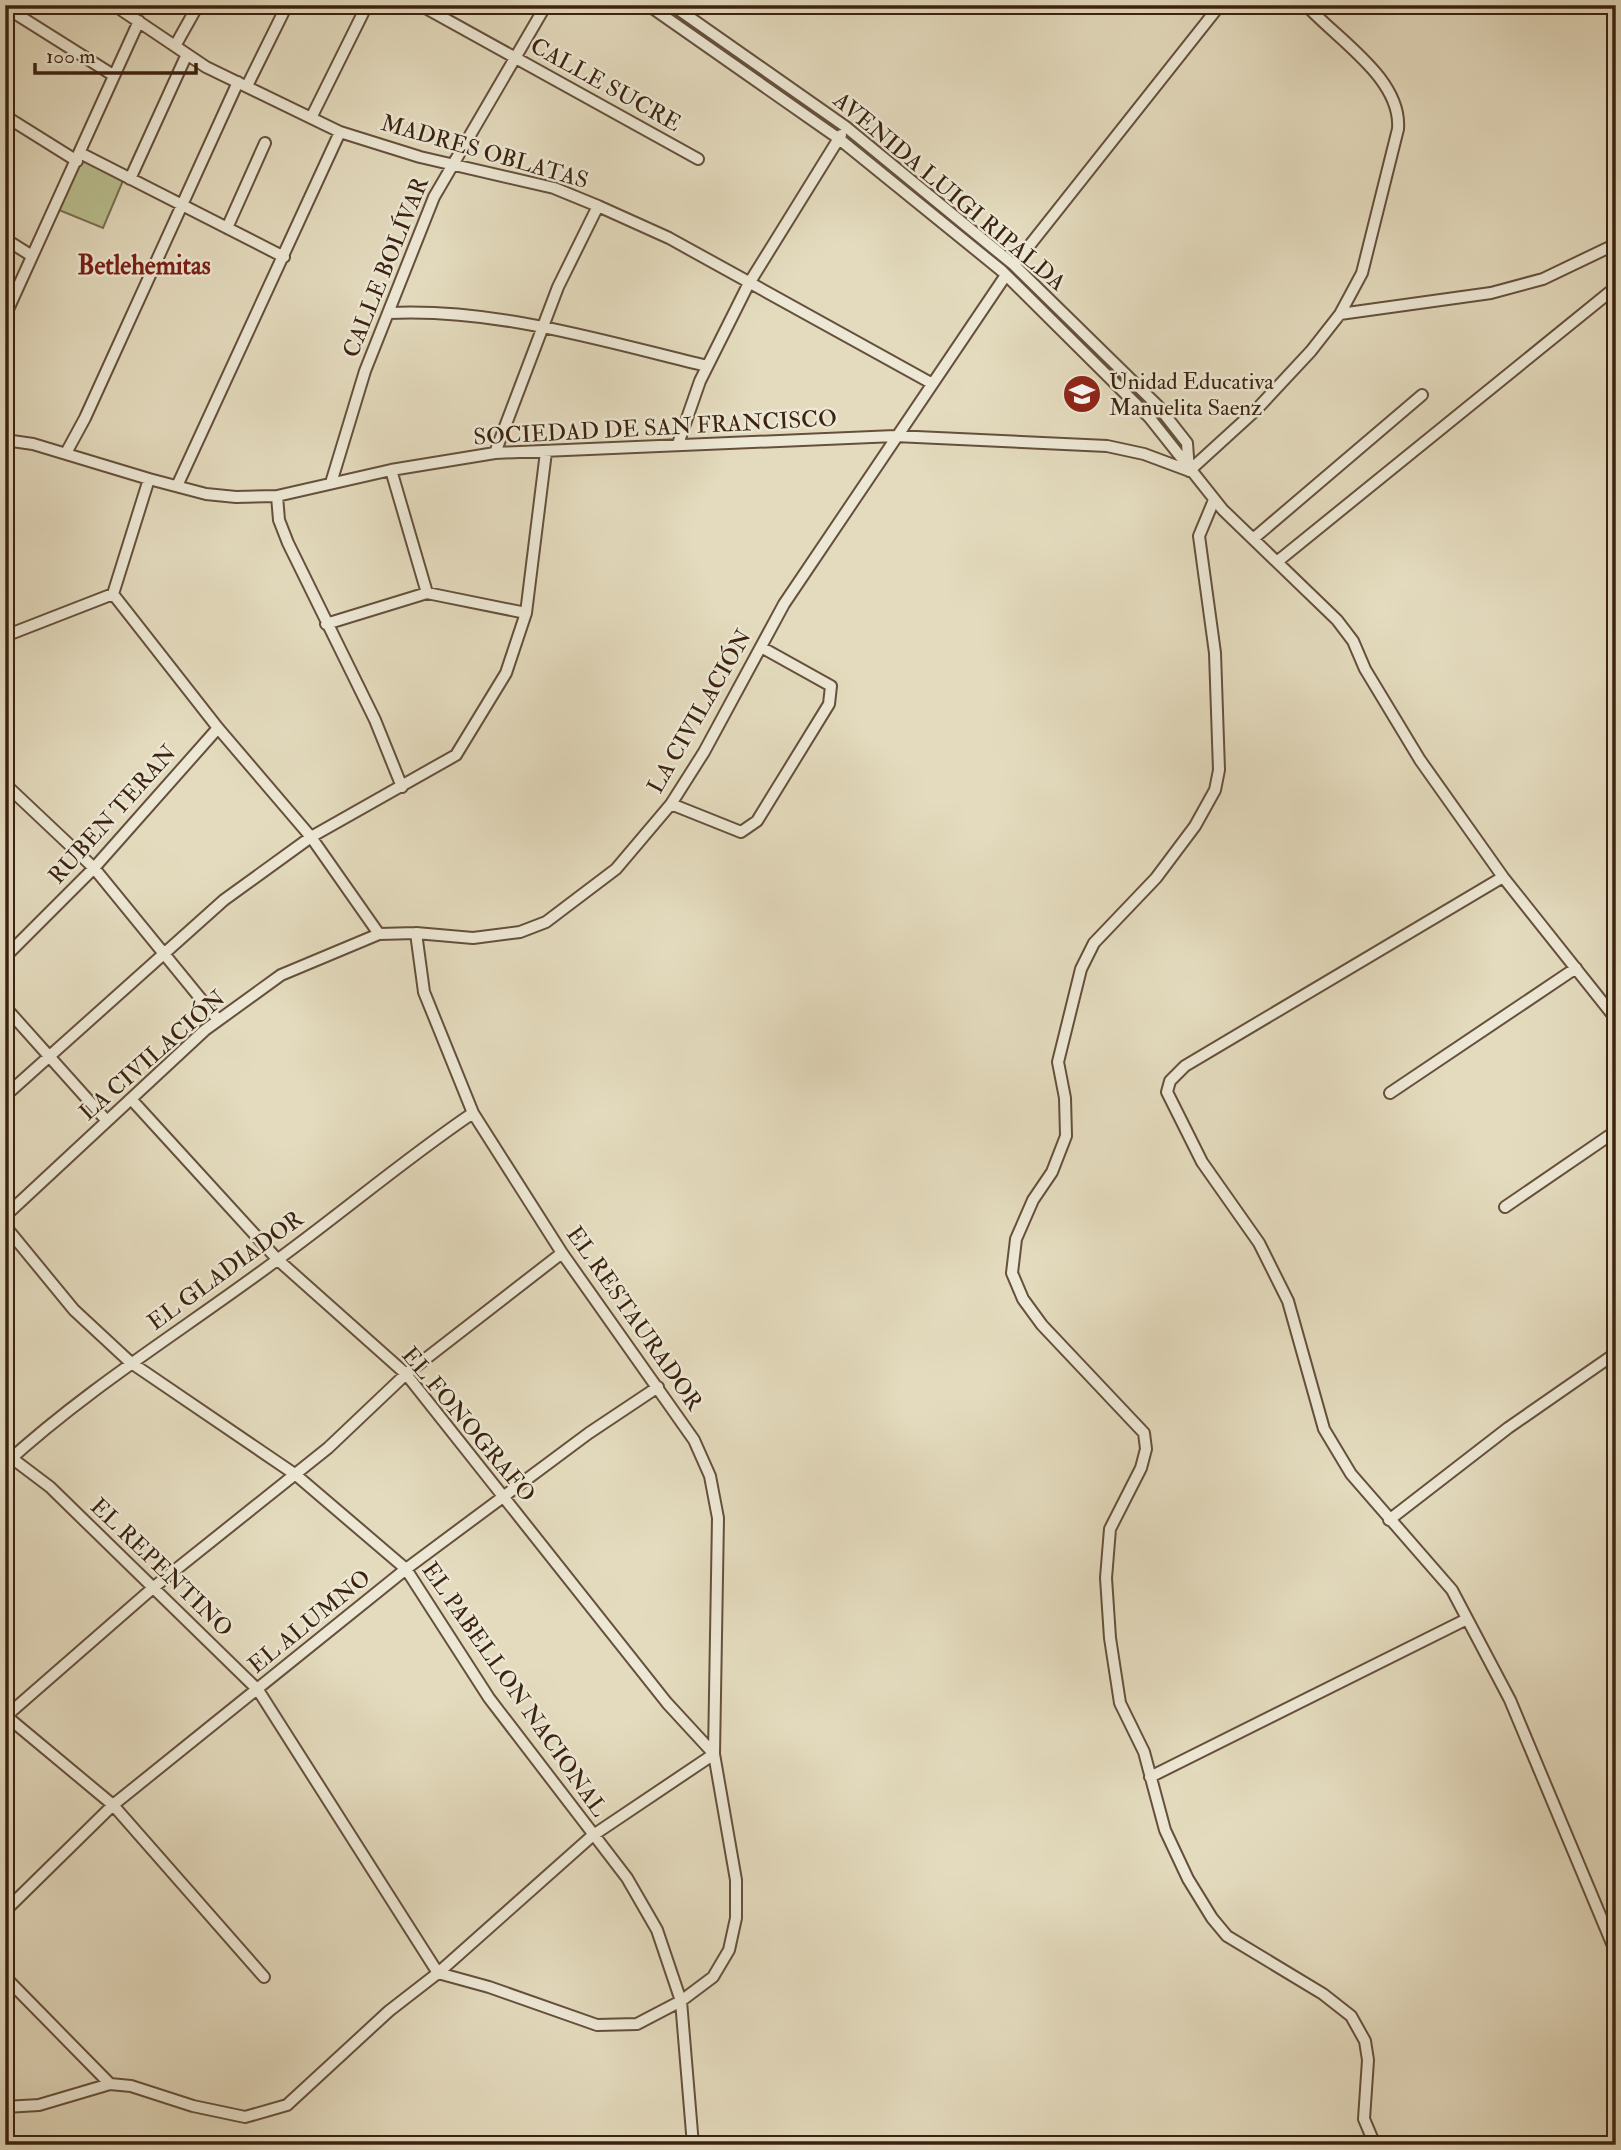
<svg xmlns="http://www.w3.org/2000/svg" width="1621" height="2150" font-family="'IM FELL Double Pica',serif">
<rect width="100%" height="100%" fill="#e4dbbe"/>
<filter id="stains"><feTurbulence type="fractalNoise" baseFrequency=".00286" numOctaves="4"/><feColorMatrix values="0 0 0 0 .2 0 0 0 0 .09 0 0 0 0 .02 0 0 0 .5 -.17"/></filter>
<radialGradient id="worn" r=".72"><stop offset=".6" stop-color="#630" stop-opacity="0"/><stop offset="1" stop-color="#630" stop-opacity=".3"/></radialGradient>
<path fill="#b9be8e" stroke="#7a7050" stroke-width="2" d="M 80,153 L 125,176 L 103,228 L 54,208 Z"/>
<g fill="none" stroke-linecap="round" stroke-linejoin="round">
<defs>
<path id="minor" d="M 114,5 L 206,67 L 340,132 L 420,157 L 554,188 L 598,206 L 669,238 L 931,383
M 420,5 L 698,159
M 648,5 L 838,138 L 1002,271 L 1149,417 L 1223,510 L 1337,620 L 1353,641 L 1365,669 L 1420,760 L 1503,877 L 1616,1019
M 672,5 L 846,127 L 1014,265 L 1158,406 L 1187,443 L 1189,471
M 5,7 L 113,75
M 175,46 L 198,5
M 247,86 L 287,5
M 5,116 L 77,161
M 311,118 L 367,5
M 80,153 L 284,257
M 130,179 L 187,54
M 227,228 L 265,143
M 5,239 L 32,256
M 1014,265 L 1220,5
M 389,313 C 497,308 603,341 707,366
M 1340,314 L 1491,293 L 1543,279 L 1616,244
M 5,316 L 139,21
M 5,440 L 33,444 L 149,479 L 206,494 L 236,497 L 277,496 L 391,470 L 495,453 L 895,436 L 1107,446 L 1144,454 L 1187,470
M 678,444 L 700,381 L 748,285 L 841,135
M 66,453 L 85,418 L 238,82
M 495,453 L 558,287 L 598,206
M 391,470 L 427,593
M 1189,471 L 1257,409 L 1311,351 L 1340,314 L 1362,273 L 1398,129 C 1402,79 1338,40 1306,5
M 331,483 L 365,371 L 434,197 L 546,5
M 177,486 L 340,132
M 277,496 L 279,520 L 288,543 L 375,720 L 402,787
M 1214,500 L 1199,536 L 1215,653 L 1219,770 L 1215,790 L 1195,826 L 1156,878 L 1094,943 L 1081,969 L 1058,1062 L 1065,1098 L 1066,1136 L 1052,1172 L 1033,1200 L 1016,1239 L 1012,1273 L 1023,1299 L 1042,1325 L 1144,1433 L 1146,1449 L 1141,1468 L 1110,1529 L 1106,1578 L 1110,1638 L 1120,1703 L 1144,1752 L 1165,1830 L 1188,1879 L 1212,1918 L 1227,1936 L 1323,1994 L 1351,2016 L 1365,2041 L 1368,2060 L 1364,2119 L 1375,2145
M 1253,539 L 1422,395
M 1278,561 L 1616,287
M 113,594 L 218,728 L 311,837 L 379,934
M 326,624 L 427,593 L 526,613
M 5,636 L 113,594 L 149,479
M 5,784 L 94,868 L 218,1020
M 671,804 L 741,832 L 757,821 L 829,704 L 831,686 L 761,647
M 1503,877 L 1185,1066 L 1170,1081 L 1167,1092 L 1202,1162 L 1259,1243 L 1288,1301 L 1324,1429 L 1351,1474 L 1452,1590 L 1510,1700 L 1616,1953
M 5,957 L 94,868 L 218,728
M 5,1007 L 107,1121
M 1390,1093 L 1576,968
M 5,1096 L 224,900 L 311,837 L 456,755 L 506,673 L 526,613 L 546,452
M 131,1099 L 278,1260 L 406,1374 L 667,1703 L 714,1754 L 736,1880 L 736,1918 L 729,1950 L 713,1977 L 681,2001 L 637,2024 L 597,2025 L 489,1987 L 438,1973
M 1505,1207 L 1616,1131
M 5,1216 L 205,1030 L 281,975 L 379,934 L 416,933 L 473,938 L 520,932 L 546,922 L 616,869 L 671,804 L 704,752 L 784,604 L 1006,275
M 5,1226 L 74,1310 L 130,1362 L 296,1475 L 406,1569 L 489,1698 L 627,1878 L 657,1930 L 681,2001 L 693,2145
M 5,1453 L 50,1487 L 258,1690 L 438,1973
M 5,1464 C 89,1387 186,1328 277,1260 C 343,1212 405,1159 473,1113
M 1389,1520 L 1508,1428 L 1616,1353
M 5,1715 L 113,1805 L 264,1977
M 5,1717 L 154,1587 L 328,1448 L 406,1374 L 562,1253
M 1150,1777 L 1467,1619
M 5,1911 L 113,1805 L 406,1569 L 589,1433 L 658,1387
M 5,1977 L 110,2084
M 5,2107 L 39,2105 L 110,2084 L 131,2086 L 193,2106 L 245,2117 L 287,2105 L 389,2011 L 438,1973 L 592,1836 L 714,1754 L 718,1518 L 710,1476 L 694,1440 L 562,1253 L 473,1113 L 424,992 L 416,933"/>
</defs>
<use href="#minor" stroke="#65503c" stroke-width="14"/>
<use href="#minor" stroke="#ede8d5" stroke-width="10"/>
</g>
<defs>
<symbol id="school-disc" viewBox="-11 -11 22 22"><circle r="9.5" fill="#8f2418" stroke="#ede8d5"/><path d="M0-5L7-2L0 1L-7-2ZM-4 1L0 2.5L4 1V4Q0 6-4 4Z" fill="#fff"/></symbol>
</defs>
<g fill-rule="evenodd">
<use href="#school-disc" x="1060" y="372" width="44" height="44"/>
</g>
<g text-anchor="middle" stroke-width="5" stroke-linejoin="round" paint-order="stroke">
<g font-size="23" fill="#3b2211" stroke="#ede8d5">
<text transform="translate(606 84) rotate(29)" y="8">CALLE SUCRE</text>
<text transform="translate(485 151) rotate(16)" y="8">MADRES OBLATAS</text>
<text transform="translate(950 191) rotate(40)" y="8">AVENIDA LUIGI RIPALDA</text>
<text transform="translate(385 267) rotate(-68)" y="8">CALLE BOLÍVAR</text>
<text transform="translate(655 427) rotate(-3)" y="8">SOCIEDAD DE SAN FRANCISCO</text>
<text transform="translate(699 711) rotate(-60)" y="8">LA CIVILACIÓN</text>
<text transform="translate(112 814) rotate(-48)" y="8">RUBEN TERAN</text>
<text transform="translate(152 1055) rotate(-41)" y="8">LA CIVILACIÓN</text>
<text transform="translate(225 1270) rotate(-36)" y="8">EL GLADIADOR</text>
<text transform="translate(635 1318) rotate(55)" y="8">EL RESTAURADOR</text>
<text transform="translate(469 1424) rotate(50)" y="8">EL FONOGRAFO</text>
<text transform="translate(162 1567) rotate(44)" y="8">EL REPENTINO</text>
<text transform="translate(309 1621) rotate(-39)" y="8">EL ALUMNO</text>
<text transform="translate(515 1689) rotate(55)" y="8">EL PABELLON NACIONAL</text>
</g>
<g font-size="23" fill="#3b2211" stroke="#ede8d5" text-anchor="start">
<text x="1109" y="389">Unidad Educativa<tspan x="1109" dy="26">Manuelita Saenz</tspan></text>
</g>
<g font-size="26" font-weight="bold" fill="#7a1f14" stroke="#ede8d5">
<text x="144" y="274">Betlehemitas</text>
</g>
</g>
<rect width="1621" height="2150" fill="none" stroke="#e4dbbe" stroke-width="28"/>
<rect x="7" y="7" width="1607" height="2136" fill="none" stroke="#3b2211" stroke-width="3.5"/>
<rect x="14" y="14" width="1593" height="2122" fill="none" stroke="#3b2211" stroke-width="2"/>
<path d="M35 63v10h161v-10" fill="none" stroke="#3b2211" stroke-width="3.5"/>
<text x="46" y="63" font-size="21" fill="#3b2211" stroke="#ede8d5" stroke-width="5" paint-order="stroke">100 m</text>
<rect width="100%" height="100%" filter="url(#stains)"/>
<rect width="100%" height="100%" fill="url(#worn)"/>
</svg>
